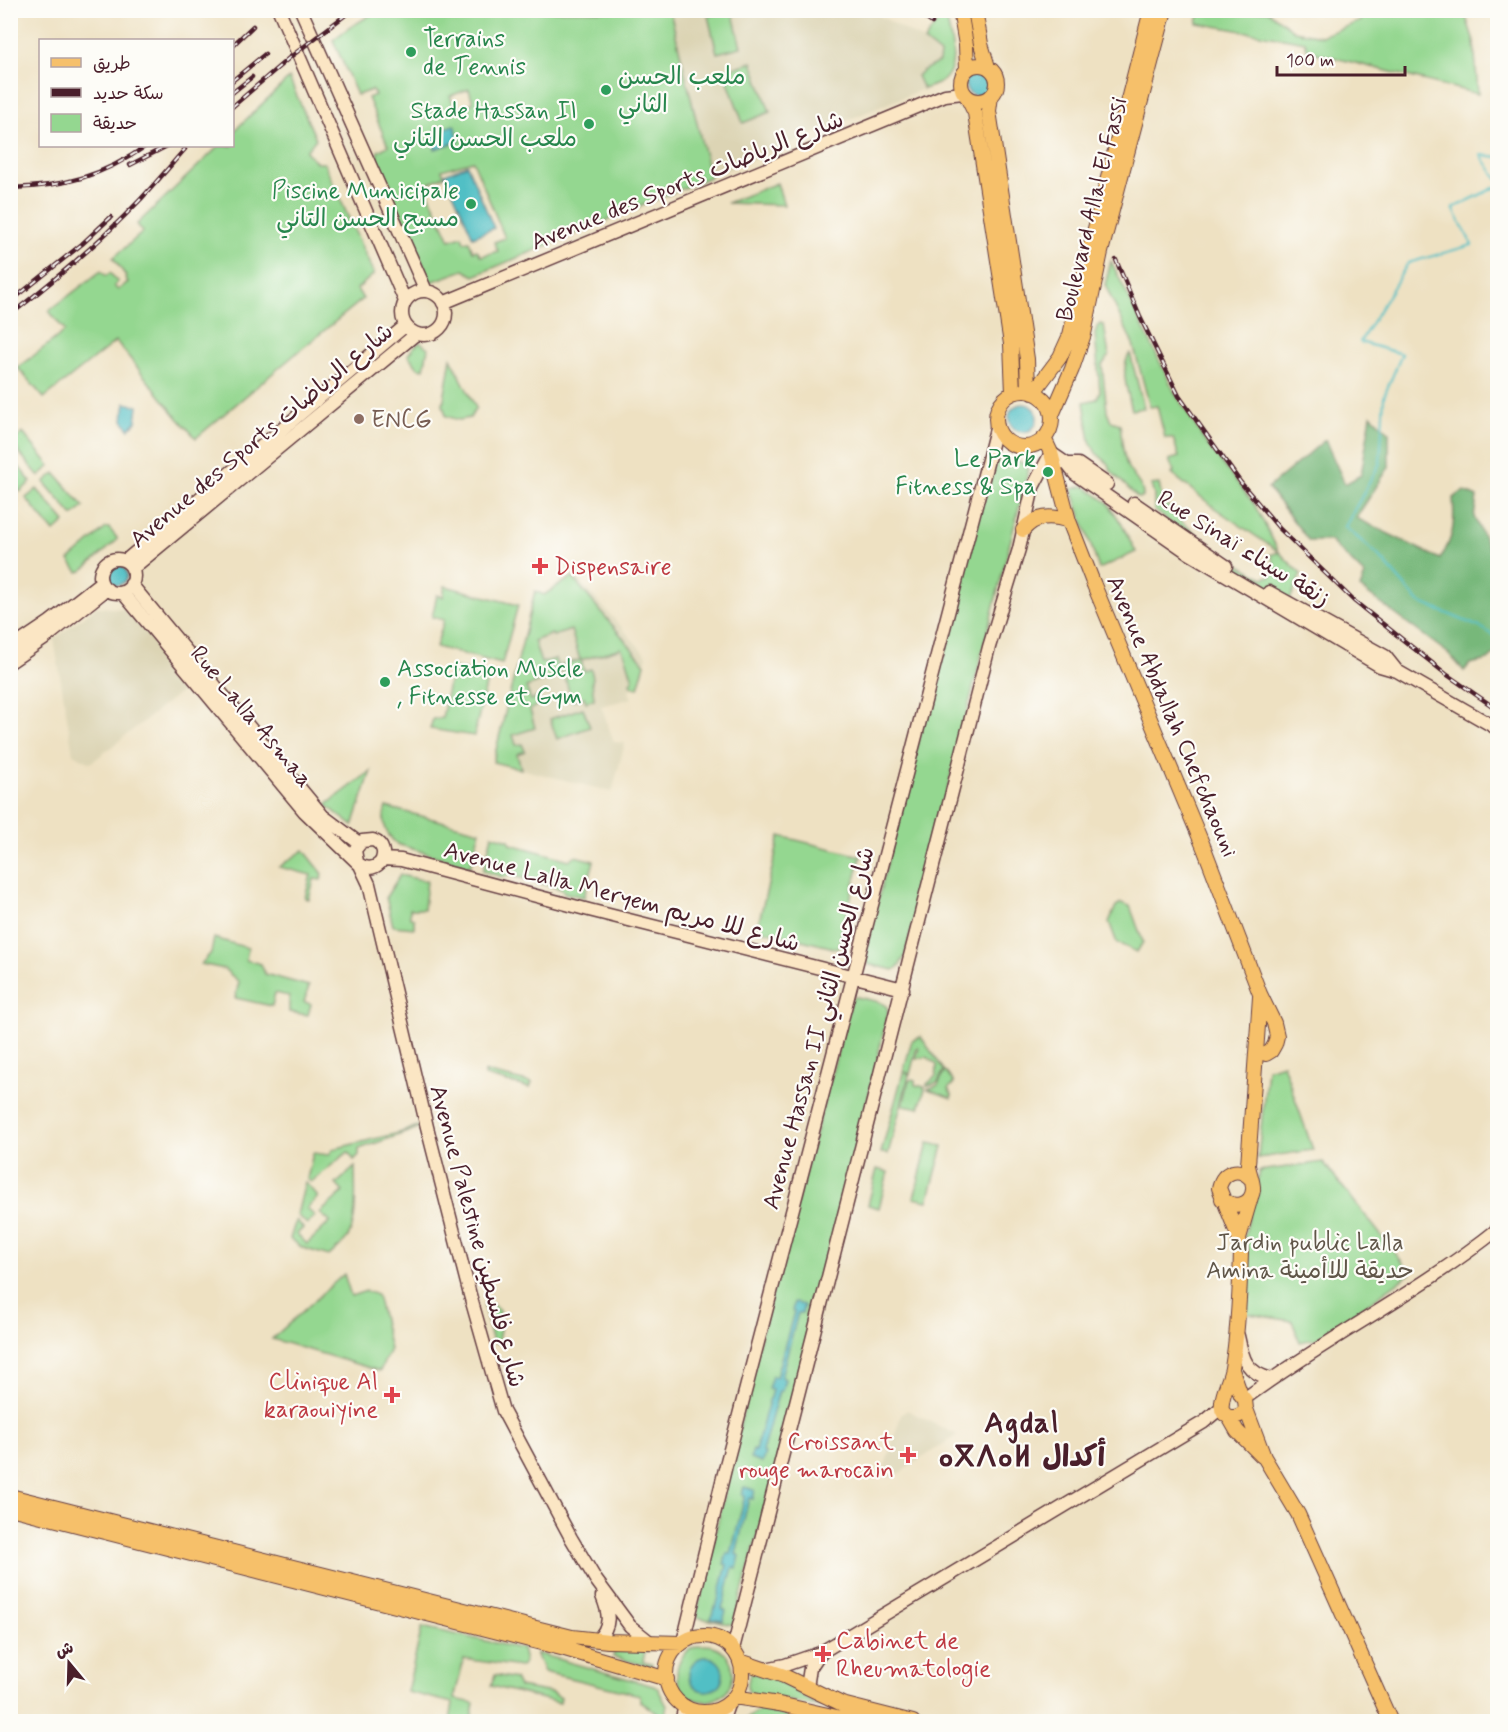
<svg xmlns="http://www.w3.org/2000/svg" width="1508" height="1732" font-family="Mynerve,'Playpen Sans Arabic','Noto Sans Tifinagh',sans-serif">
<rect width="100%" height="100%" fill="#fdfcf7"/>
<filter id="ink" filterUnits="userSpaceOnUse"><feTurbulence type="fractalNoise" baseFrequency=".0167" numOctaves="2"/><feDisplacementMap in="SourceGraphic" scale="12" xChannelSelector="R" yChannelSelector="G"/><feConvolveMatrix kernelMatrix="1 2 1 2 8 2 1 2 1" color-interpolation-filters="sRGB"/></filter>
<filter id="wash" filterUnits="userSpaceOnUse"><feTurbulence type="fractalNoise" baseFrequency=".008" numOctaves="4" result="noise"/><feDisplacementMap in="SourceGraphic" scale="24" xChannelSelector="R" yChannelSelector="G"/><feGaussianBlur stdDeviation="1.35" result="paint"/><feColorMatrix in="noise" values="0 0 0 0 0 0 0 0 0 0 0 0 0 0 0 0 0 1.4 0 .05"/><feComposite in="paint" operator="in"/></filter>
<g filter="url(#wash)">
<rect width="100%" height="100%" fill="#eee1c2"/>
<path fill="#dcd4b4" d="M 670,11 L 872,11 L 924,41 L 940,53 L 939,62 L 922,71 L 917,75 L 923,89 L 710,177 Z
M 575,575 L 647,656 L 638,688 L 631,686 L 629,693 L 632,698 L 601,706 L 614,742 L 625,743 L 612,792 L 493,762 L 535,591 L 544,595 Z
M 96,607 L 127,609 L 192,683 L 91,763 L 73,754 L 54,639 Z
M 907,1410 L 957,1435 L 892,1478 L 882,1475 L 901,1415 Z"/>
<path fill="#94d790" stroke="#6f7b5e" stroke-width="1.5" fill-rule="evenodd" d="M 732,10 L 741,47 L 717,53 L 708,16 Z
M 377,11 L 670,11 L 710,177 L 474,276 L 464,270 L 431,282 L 377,162 L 378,151 L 388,146 L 368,98 L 375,95 L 372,90 L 357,95 L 333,40 L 347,29 ZM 469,89 L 473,103 L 456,109 L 450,96 ZM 473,161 L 505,238 L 494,242 L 498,251 L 481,256 L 477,250 L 473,251 L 469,241 L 464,242 L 462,236 L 450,240 L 425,185 L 444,176 L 442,170 Z
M 945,11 C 948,31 963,67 941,82 C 936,85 929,87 923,89 L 917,76 L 922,71 L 939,62 L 940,54 L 924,41 Z
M 1200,11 L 1268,11 L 1294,31 L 1321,36 L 1361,21 L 1358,11 L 1464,11 L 1474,41 L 1478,94 L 1308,51 L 1305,42 L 1197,23 Z
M 752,62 L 770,112 L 743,123 L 724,71 Z
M 289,78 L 316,139 L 306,151 L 317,163 L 324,163 L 374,274 L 357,289 L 363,299 L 299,351 L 196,438 L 177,417 L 116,341 L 44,398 L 18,368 L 65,331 L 49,311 L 101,271 L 106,276 L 110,273 L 118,282 L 114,286 L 118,290 L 128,282 L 125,278 L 126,276 L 113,258 L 143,232 L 137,224 L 219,146 L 232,146 L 233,132 Z
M 777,183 L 784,205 L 727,203 Z
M 1111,261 L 1175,393 L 1207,444 L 1254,504 L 1279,552 L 1301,574 L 1289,602 L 1251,577 L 1220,561 L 1227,558 L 1263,578 L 1271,576 L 1275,571 L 1273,559 L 1270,555 L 1279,552 L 1216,509 L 1172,474 L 1174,471 L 1169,460 L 1179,457 L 1173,438 L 1165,438 L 1157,406 L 1150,407 L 1133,344 L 1105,285 Z
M 1100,324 L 1104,325 L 1109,356 L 1102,365 L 1107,411 L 1111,421 L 1120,424 C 1122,438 1122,455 1128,468 C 1133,477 1144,486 1143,497 L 1138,498 L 1111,471 L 1109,464 L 1096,453 L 1090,441 L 1084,402 L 1097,399 L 1100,391 L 1095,334 L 1097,327 Z
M 420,342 L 428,348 L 424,369 L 418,368 L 408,355 L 413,348 Z
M 1130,353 L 1144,408 L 1132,410 C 1128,392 1119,370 1130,353 Z
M 451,358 L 476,408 L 470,418 L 459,420 L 446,416 L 443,405 Z
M 23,433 L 50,466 L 39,476 L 11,443 Z
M 997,454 C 1007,461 1019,459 1028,466 L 1028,472 L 905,956 L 899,966 L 894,970 L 867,964 L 863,958 L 991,456 Z
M 11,457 L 31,482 L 20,492 L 11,480 Z
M 55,473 L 84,507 L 73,516 L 44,482 Z
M 1159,484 L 1162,499 L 1179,519 L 1214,550 L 1207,550 L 1154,510 L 1154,495 L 1151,485 Z
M 1084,486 L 1108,503 L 1121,523 L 1136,552 L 1099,569 L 1072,489 Z
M 37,489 L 65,522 L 54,532 L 26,498 Z
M 106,528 L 109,528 L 117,538 L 116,541 L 82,571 L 78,572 L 69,560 Z
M 572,577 L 645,664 L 638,688 L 631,686 L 630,682 L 633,680 L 626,657 L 621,648 L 581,660 L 584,671 L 591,669 L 593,678 L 592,681 L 594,699 L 586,702 L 584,697 L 572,701 L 561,665 L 580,660 L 571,630 L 553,636 L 552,634 L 534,641 L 541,663 L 555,659 L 560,675 L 526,687 L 531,700 L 538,697 L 540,703 L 530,710 L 535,728 L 513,735 L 516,745 L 522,744 L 525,751 L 517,754 L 521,769 L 493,762 L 535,591 L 544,595 Z
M 445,586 L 518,605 L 502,664 L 436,647 L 444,620 L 432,617 L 437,595 L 443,597 Z
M 452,667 L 488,676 L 474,736 L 430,729 L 433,719 L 442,718 Z
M 583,708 L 590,727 L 557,739 L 550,719 Z
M 371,771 L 353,826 L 326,805 Z
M 386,807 L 480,831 L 470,867 L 397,844 C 385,834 381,822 386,807 Z
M 492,835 L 509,840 L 511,844 L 569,860 L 575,856 L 594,861 L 584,897 L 565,893 L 561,889 L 510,875 L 503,877 L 483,871 Z
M 780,836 L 861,856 L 838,949 L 757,929 Z
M 304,850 L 323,874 L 321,880 L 314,879 L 309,899 L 305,898 L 311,875 L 279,867 Z
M 400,875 L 427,881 L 424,909 L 410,909 L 410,918 L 414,919 L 414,928 L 393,926 L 386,897 Z
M 1121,903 L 1130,906 L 1143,942 L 1137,952 L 1117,943 L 1109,922 L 1116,906 Z
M 214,938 L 248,948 L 246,960 L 261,964 L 265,974 L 309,986 L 304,1002 L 311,1004 L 308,1015 L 289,1012 L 289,996 L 275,993 L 272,1006 L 235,998 L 239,982 L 224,969 L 201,964 L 211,953 Z
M 857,997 L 880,1002 L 887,1007 L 888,1013 L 807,1357 L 733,1625 L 696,1617 L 758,1346 L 852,998 Z
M 921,1037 L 944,1070 L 938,1082 L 927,1086 L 927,1084 L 936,1076 L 937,1065 L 927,1057 L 916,1059 L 919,1048 L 917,1047 L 910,1074 L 905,1072 L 909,1075 L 888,1154 L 881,1153 L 912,1040 Z
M 1283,1064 L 1313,1150 L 1258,1158 L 1267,1069 Z
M 945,1071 L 954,1083 L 948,1089 L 952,1095 L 951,1098 L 928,1089 L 938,1085 Z
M 485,1072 L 532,1083 L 530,1088 L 485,1076 Z
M 912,1079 L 915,1080 L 915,1085 L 924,1087 L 925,1089 L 919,1108 L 903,1105 L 909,1081 Z
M 418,1126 L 419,1128 L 359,1149 L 359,1155 L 354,1160 L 348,1152 L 311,1182 L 307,1179 L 313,1153 L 329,1155 L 333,1149 L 399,1133 Z
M 928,1143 L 943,1146 L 928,1201 L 914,1198 Z
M 1323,1162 L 1411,1273 L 1320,1338 L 1300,1342 L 1292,1321 L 1244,1313 L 1241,1252 L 1259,1171 Z
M 355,1167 C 355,1185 358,1219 349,1235 C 345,1243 335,1250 329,1256 L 303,1248 L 290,1239 L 296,1220 L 303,1228 L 297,1234 L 307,1244 L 330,1222 L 320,1213 L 343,1192 L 336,1184 Z
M 877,1169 L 888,1172 L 879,1208 L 868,1205 Z
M 305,1182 L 318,1197 L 307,1209 L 315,1216 L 307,1224 L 297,1215 Z
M 344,1274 L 351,1296 L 366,1291 L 377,1295 L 390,1349 L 380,1371 L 272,1339 Z
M 485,1302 C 508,1307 500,1325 498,1343 L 493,1343 L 484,1306 Z
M 422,1627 L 522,1649 L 525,1662 L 520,1667 L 464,1659 L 454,1699 L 474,1703 L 471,1721 L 450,1721 L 453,1703 L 407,1692 Z
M677 1673a28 28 0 1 1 56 0a28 28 0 1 1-56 0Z
M 615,1648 L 650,1648 L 649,1651 L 645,1651 L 643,1662 L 652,1664 L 652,1667 L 613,1657 Z
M 536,1653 L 657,1687 L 667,1706 L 665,1717 L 640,1702 L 640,1695 L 544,1672 Z
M 750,1673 C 778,1676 797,1694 821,1707 L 750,1693 L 747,1688 Z
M 495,1675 L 515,1679 L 519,1687 L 552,1693 L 561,1698 L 560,1703 L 491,1686 Z
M 760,1710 L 808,1721 L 743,1721 Z"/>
<path fill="#77b87a" stroke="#606c52" stroke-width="1.5" d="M 1371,415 L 1389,432 L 1389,467 L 1356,518 L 1440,559 C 1454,538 1455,522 1453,498 L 1464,491 L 1477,497 L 1474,517 L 1497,565 L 1497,652 L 1488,660 L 1470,664 L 1464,671 L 1449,654 L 1360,588 L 1365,575 L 1330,541 L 1309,541 L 1268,488 L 1325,440 L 1345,484 L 1361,475 Z"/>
<path fill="#51bfc5" stroke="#4e6f78" stroke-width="1.5" d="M965 83a13 13 0 1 1 26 0a13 13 0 1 1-26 0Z
M 454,125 L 460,141 L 435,149 L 432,138 L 436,131 Z
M 467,165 L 494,228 L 473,237 L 445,174 Z
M 125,403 L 138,406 L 136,422 L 129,429 L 123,420 Z
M1009 418a14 14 0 1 1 28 0a14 14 0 1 1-28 0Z
M107 575a10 10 0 1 1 20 0a10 10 0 1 1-20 0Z
M 794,1303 L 804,1305 L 802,1313 L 798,1313 L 781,1377 L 785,1379 L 782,1391 L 779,1391 L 762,1452 L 765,1453 L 762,1463 L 750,1459 L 753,1450 L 755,1451 L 772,1390 L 768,1389 L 772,1376 L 776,1377 L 794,1312 L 792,1311 Z
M 744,1487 L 755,1490 L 753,1499 L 749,1498 L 736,1554 L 740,1556 L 737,1568 L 733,1567 L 722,1609 L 726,1611 L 723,1621 L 711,1619 L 714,1607 L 716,1608 L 727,1565 L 724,1564 L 727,1553 L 731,1554 L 745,1495 L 742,1494 Z
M689 1674a17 17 0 1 1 34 0a17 17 0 1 1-34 0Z"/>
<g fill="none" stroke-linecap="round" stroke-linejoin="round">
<path stroke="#51bfc5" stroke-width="2" d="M 1498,27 L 1496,44 L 1498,45
M 1498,157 L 1481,155 L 1498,180
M 1498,186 L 1453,208 L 1472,245 L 1408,263 L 1360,342 L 1402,354 L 1384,396 L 1380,463 L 1345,527 L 1377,554 L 1419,602 L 1482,628 L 1498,638"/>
</g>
</g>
<g filter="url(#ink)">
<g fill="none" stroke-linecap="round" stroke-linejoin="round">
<defs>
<path id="secondary" d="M 279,10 L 405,301
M 301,10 L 426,291
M402 313a22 22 0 1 1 44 0a22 22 0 1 1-44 0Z
M 443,303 L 945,95 L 963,93
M 1067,464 L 1078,464 L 1107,484
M 1134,503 L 1226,566
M100 576a17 17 0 1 1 34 0a17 17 0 1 1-34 0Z
M 125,561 L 405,326
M 132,569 L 416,334
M 131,584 L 323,816 L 359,843
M 122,592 L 304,811 L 360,865 C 367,869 374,869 380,863 C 386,854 383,844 373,840 L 362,841 L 355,850 L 357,862
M 1269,592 L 1385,656 L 1397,671
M 10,649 L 50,622 L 101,582
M 10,662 L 44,639 L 107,589
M 382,859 L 401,860 L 589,910 L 903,989
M 360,865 L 369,884 L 427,1127 L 470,1295 L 503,1411 L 571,1538 L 596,1580 L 630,1626 L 650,1642
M 1238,1336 C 1243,1360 1246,1372 1271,1379
M 1244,1399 C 1326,1338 1418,1293 1498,1229
M 597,1640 C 612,1626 609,1613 602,1596
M 683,1642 L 726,1465 L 997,425
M 733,1649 L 989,647 L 1019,549 L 1033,487 L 1051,453 L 1067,464 L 1075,474 L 1189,553 L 1380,666 L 1397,671 L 1498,729
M 765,1669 L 785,1665 L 820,1653 L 1204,1422 L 1222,1407
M 807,1687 L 810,1668 L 820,1653
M 681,1722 L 685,1706
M 722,1722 L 729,1702"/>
<path id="primary" d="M 960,10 L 966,45 L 967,69
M 975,10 L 981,44 L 988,67
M961 83a18 18 0 1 1 36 0a18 18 0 1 1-36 0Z
M 991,96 L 989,111 L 1027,359 L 1028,391
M 967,97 L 975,113 L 1011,344 L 1013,393
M996 419a28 28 0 1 1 56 0a28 28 0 1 1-56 0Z
M 1033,393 L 1060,357 L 1070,335 L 1089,252 L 1151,10
M 1052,415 L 1072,369 L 1084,334 L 1101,252 L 1165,10
M 1044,438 L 1051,453 L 1069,521 L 1094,585 L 1204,848 L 1260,994 L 1274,1023 L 1277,1036 L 1275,1044 L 1271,1051 L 1266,1054
M 1023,530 C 1036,515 1051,515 1069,521
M 1222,1199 C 1233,1208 1251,1207 1253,1190 C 1254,1183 1249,1173 1248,1165 L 1260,997
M 1239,1238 L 1251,1197
M 1232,1370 L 1241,1395 L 1245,1400 L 1246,1409 L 1264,1457 L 1298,1514 L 1391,1722
M 1246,1409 C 1239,1421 1219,1420 1222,1403 C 1223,1391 1230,1380 1232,1368 C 1238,1332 1240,1288 1241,1252 L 1239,1238 L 1219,1188 C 1223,1171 1239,1166 1251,1179
M 1229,1417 L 1237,1431 L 1262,1456
M 10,1496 L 572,1637 L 608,1641 L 682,1643
M 10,1508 L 565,1649 L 667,1679
M666 1674a38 38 0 1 1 76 0a38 38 0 1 1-76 0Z
M 740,1661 L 784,1676 L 842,1704 L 913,1722
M 734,1697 L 779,1704 L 859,1722"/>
</defs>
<use href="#secondary" stroke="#633c42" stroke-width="15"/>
<use href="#primary" stroke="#633c42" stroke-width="16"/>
<use href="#secondary" stroke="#fbe6c4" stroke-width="12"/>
<use href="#primary" stroke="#f6c06b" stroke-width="14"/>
<defs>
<path id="rail" d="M 914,10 L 932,23
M 232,46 L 253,26
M 232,81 L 265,54
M 232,93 L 252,77
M 232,107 L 289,58 L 352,10
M 130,165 L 167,146
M 10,188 C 63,187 103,176 146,146
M 1116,260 L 1140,317 L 1179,396 L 1241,483 L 1279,528 L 1354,601 L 1446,674 L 1498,710
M 10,302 L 82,244 L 111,217
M 10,315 C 55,280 99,243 139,201 C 155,184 170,166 185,149"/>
</defs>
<use href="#rail" stroke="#4a1f2b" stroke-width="4.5"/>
<use href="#rail" stroke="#fdfcf7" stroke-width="2" stroke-dasharray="7" stroke-linecap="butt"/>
</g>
</g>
<g fill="#2e9e5b" stroke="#fdfcf7" stroke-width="2">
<circle cx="411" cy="52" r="6"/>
<circle cx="606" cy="90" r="6"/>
<circle cx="589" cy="124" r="6"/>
<circle cx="471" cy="204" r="6"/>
<circle cx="1048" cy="472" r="6"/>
<circle cx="385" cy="682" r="6"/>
</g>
<circle fill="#8d6e63" stroke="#fdfcf7" stroke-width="2" cx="359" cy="419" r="6"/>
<g fill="#e0444e" stroke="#fdfcf7" stroke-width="2">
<path d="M537 557h6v6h6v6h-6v6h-6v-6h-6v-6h6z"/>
<path d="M389 1386h6v6h6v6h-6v6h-6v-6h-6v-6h6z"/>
<path d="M905 1446h6v6h6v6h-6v6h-6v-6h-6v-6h6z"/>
<path d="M820 1645h6v6h6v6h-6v6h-6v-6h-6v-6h6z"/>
</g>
<g text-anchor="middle" stroke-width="4.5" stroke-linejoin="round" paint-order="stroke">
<g font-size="24" fill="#27864d" stroke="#fdfcf7" text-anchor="start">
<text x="423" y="46">Terrains<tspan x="423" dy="28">de Tennis</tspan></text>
<text x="618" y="84">ملعب الحسن<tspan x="618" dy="28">الثاني</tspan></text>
<text x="577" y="118" text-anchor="end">Stade Hassan II<tspan x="577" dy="28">ملعب الحسن التاني</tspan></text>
<text x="459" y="198" text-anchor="end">Piscine Municipale<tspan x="459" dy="28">مسبح الحسن التاني</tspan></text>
<text x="1036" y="466" text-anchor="end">Le Park<tspan x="1036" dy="28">Fitness &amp; Spa</tspan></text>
<text x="397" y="676">Association Muscle<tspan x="397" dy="28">, Fitnesse et Gym</tspan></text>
</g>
<g font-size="24" fill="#4a1f2b" stroke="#fdfcf7">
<text transform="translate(687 180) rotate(-22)" y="8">Avenue des Sports شارع الرياضات</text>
<text transform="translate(1091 209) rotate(-76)" y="8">Boulevard Allal El Fassi</text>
<text transform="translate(261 435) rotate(-40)" y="8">Avenue des Sports شارع الرياضات</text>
<text transform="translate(1244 548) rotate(32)" y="8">Rue Sinaï زنقة سيناء</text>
<text transform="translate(252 716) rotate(50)" y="8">Rue Lalla Asmaa</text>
<text transform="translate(1173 716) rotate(67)" y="8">Avenue Abdallah Chefchaouni</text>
<text transform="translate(622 896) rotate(15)" y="8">Avenue Lalla Meryem شارع للا مريم</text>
<text transform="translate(818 1028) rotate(-75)" y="8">Avenue Hassan II شارع الحسن الثاني</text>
<text transform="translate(478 1236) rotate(75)" y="8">Avenue Palestine شارع فلسطين</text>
</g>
<g font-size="24" fill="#785e54" stroke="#fdfcf7" text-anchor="start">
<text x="371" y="427">ENCG</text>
</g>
<g font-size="24" fill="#be3a42" stroke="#fdfcf7" text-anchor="start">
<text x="554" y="574">Dispensaire</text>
<text x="378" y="1389" text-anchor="end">Clinique Al<tspan x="378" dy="28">karaouiyine</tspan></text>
<text x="894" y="1449" text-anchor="end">Croissant<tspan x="894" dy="28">rouge marocain</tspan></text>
<text x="836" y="1648">Cabinet de<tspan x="836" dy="28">Rheumatologie</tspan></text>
</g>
<g font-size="24" fill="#605649" stroke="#fdfcf7">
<text x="1310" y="1250">Jardin public Lalla<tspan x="1310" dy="28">Amina حديقة للاأمينة</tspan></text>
</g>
<g font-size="30" font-weight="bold" letter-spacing="1.5" fill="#4a1f2b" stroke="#fdfcf7">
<text x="1022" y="1432">Agdal<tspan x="1022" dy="34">ⴰⴳⴷⴰⵍ أكدال</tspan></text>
</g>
</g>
<rect width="1508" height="1732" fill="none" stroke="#fdfcf7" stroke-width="36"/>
<rect x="39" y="39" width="195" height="108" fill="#fdfcf7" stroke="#b5a4a5" stroke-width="1.5"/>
<rect x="51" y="58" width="30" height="9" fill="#f6c06b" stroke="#b5a4a5" stroke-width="1.5"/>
<text x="93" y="69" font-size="18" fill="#4a1f2b">طريق</text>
<rect x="51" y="88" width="30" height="9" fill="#4a1f2b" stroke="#b5a4a5" stroke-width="1.5"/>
<text x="93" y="99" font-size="18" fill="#4a1f2b">سكة حديد</text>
<rect x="51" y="114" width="30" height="18" fill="#94d790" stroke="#b5a4a5" stroke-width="1.5"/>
<text x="93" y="129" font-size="18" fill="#4a1f2b">حديقة</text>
<g transform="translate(69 1663) rotate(341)" stroke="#fdfcf7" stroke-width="4.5" paint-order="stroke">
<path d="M0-4.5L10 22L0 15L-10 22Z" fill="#4a1f2b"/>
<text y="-9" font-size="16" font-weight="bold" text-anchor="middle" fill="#4a1f2b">ش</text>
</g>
<path d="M1277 66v9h128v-9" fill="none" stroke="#4a1f2b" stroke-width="3"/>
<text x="1286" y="66" font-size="18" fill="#4a1f2b" stroke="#fdfcf7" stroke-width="4.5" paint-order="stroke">100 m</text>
</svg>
